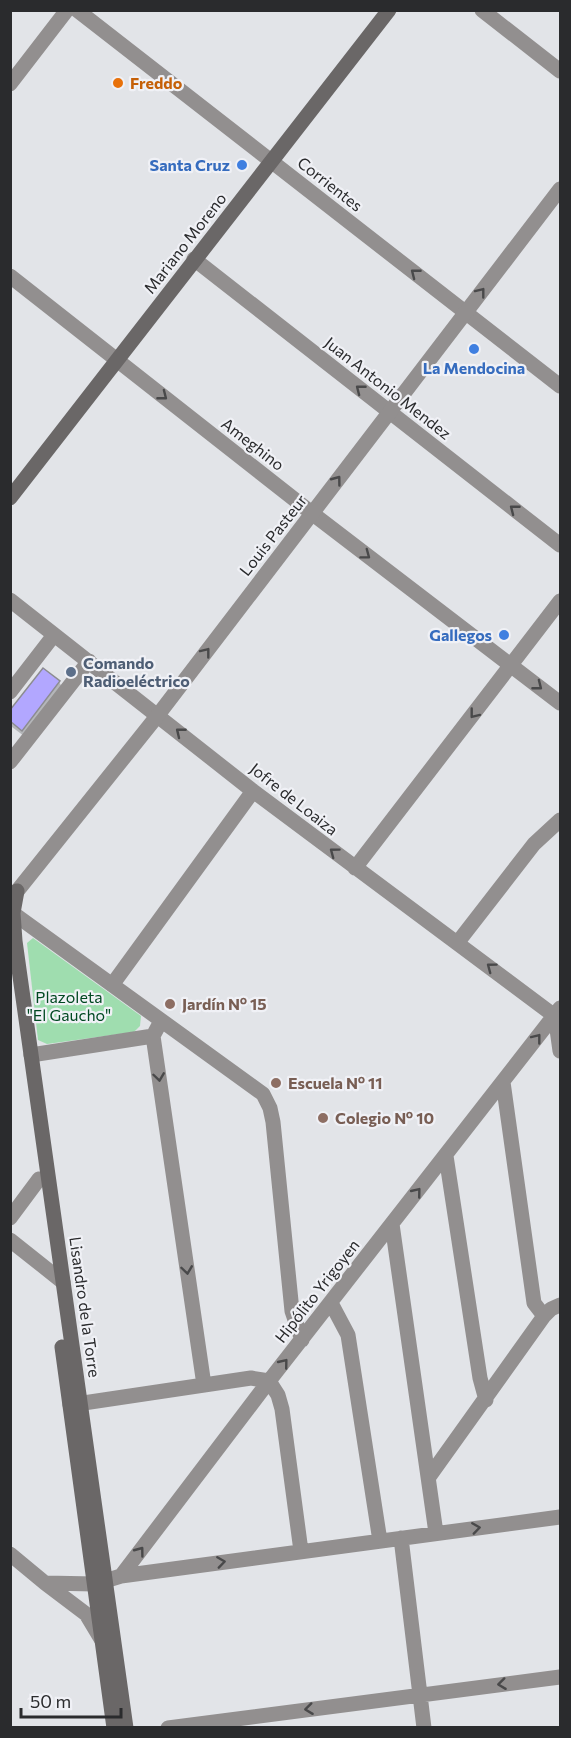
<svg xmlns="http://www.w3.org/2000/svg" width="571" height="1738" font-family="Commissioner,sans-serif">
<rect width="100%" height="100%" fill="#e2e4e8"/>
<path fill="#9fddaf" d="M 33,938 L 141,1016 L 140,1026 L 134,1032 L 47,1044 L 38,1040 L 27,943 Z"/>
<path fill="#0003" d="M 43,670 L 59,682 L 65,692 L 28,739 L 12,727 L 10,712 Z"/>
<path fill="#b2a7ff" stroke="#8c8c90" stroke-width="1.5" d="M 43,668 L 60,681 L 22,731 L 10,721 L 10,710 Z"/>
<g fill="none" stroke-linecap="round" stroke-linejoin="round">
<path stroke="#928f8f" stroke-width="15" d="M 77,10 L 560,386
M 482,10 L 560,71
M 10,84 L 67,10
M 194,259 L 560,545
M 10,276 L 313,514 L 560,703
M 10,600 L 253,791 L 560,1020
M 10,692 L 54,635
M 10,762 L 89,661
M 355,868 L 560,601
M 10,911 L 263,1094 L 270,1108 L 273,1122 L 292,1311 L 302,1340
M 458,942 L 534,844 L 560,820
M 112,985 L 253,791
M 555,1015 L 560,1051
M 161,1021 L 153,1036 L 204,1385
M 31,1055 L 153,1036
M 503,1082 L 534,1303 L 544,1316
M 446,1156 L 480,1378 L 486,1400
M 10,1218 L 39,1179
M 392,1224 L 436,1533
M 10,1240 L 63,1282
M 331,1303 L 348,1335 L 380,1541
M 70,1405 L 251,1378 L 269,1381 L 278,1395 L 282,1409 L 301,1551
M 429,1477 L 544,1316 L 551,1309 L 560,1305
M 401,1538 L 424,1728
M 10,1554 L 45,1583 L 86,1614 L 101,1639
M 121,1576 L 560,1517
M 45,1583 L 95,1584 L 121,1576 L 269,1381 L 560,1008
M 168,1728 L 560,1677"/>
<path stroke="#928f8f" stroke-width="15" d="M 10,900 L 158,715 L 560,189"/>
<path stroke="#6a6767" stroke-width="15" d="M 10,498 L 389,10
M 17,891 L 13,913 L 15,941 L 126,1728
M 62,1347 L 114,1728"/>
</g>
<defs><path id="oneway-chevron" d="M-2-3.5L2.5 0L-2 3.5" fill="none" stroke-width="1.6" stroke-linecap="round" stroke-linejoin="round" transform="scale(1.5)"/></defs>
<g stroke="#49494a">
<use href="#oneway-chevron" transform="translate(415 273) rotate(-142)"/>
<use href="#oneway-chevron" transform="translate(481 292) rotate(-52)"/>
<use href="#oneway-chevron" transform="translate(360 389) rotate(-142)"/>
<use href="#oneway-chevron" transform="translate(163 396) rotate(38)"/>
<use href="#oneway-chevron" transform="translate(337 480) rotate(-53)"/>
<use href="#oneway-chevron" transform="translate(514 509) rotate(-142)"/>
<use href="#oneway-chevron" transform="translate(366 555) rotate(37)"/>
<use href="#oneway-chevron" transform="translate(206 652) rotate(-52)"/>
<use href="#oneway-chevron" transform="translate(538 686) rotate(38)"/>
<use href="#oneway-chevron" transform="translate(474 714) rotate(128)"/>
<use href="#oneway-chevron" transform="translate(180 732) rotate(-141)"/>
<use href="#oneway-chevron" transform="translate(334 852) rotate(-143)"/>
<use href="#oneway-chevron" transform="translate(491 967) rotate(-143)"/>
<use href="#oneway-chevron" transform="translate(537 1038) rotate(-52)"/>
<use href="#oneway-chevron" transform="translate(159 1077) rotate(82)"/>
<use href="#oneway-chevron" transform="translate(417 1192) rotate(-51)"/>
<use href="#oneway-chevron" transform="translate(187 1270) rotate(82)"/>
<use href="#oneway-chevron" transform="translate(284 1363) rotate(-51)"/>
<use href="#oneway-chevron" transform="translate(476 1528) rotate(-8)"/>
<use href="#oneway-chevron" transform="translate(140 1551) rotate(-53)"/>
<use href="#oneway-chevron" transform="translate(221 1562) rotate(-8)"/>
<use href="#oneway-chevron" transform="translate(502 1684) rotate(173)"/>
<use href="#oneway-chevron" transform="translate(309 1709) rotate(173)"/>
</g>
<circle fill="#e8710a" stroke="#f0f1f6" stroke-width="2" cx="118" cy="83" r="6"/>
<g fill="#3f7fe0" stroke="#f0f1f6" stroke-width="2">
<circle cx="242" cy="165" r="6"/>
<circle cx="474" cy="349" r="6"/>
<circle cx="504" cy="635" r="6"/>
</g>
<circle fill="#5c6f8a" stroke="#f0f1f6" stroke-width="2" cx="71" cy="672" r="6"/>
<g fill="#8d6e63" stroke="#f0f1f6" stroke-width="2">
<circle cx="170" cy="1004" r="6"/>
<circle cx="276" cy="1083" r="6"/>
<circle cx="323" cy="1118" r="6"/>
</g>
<g text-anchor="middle" stroke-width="4.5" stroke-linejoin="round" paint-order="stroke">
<g font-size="16" font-weight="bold" fill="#c56008" stroke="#f0f1f6" text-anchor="start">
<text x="130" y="89">Freddo</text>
</g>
<g font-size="16" font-weight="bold" fill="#366cbe" stroke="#f0f1f6" text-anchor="end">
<text x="230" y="171">Santa Cruz</text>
<text x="474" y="374" text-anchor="middle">La Mendocina</text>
<text x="492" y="641">Gallegos</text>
</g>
<g font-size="16" fill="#2a2b2d" stroke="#f0f1f6">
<text transform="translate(330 184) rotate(38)" y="6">Corrientes</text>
<text transform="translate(185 243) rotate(-52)" y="6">Mariano Moreno</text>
<text transform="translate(388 388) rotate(38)" y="6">Juan Antonio Mendez</text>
<text transform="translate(253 444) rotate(38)" y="6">Ameghino</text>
<text transform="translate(273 535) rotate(-52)" y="6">Louis Pasteur</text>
<text transform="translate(294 799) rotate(38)" y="6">Jofre de Loaiza</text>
<text transform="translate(317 1291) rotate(-52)" y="6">Hipólito Yrigoyen</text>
<text transform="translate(85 1307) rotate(82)" y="6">Lisandro de la Torre</text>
</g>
<g font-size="16" font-weight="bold" fill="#4e5e75" stroke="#f0f1f6" text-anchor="start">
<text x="83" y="669">Comando<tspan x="83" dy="18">Radioeléctrico</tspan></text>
</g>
<g font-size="16" fill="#004821" stroke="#f0f1f6">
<text x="69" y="1003">Plazoleta<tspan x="69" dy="18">"El Gaucho"</tspan></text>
</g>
<g font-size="16" font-weight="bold" fill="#785e54" stroke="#f0f1f6" text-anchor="start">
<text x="182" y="1010">Jardín Nº 15</text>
<text x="288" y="1089">Escuela Nº 11</text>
<text x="335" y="1124">Colegio Nº 10</text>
</g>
</g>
<rect width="571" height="1738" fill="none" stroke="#2a2b2d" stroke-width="24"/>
<path d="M21 1708v9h100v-9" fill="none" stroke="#2a2b2d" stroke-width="3"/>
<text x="30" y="1708" font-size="18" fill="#2a2b2d" stroke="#f0f1f6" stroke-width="4.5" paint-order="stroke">50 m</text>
</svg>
